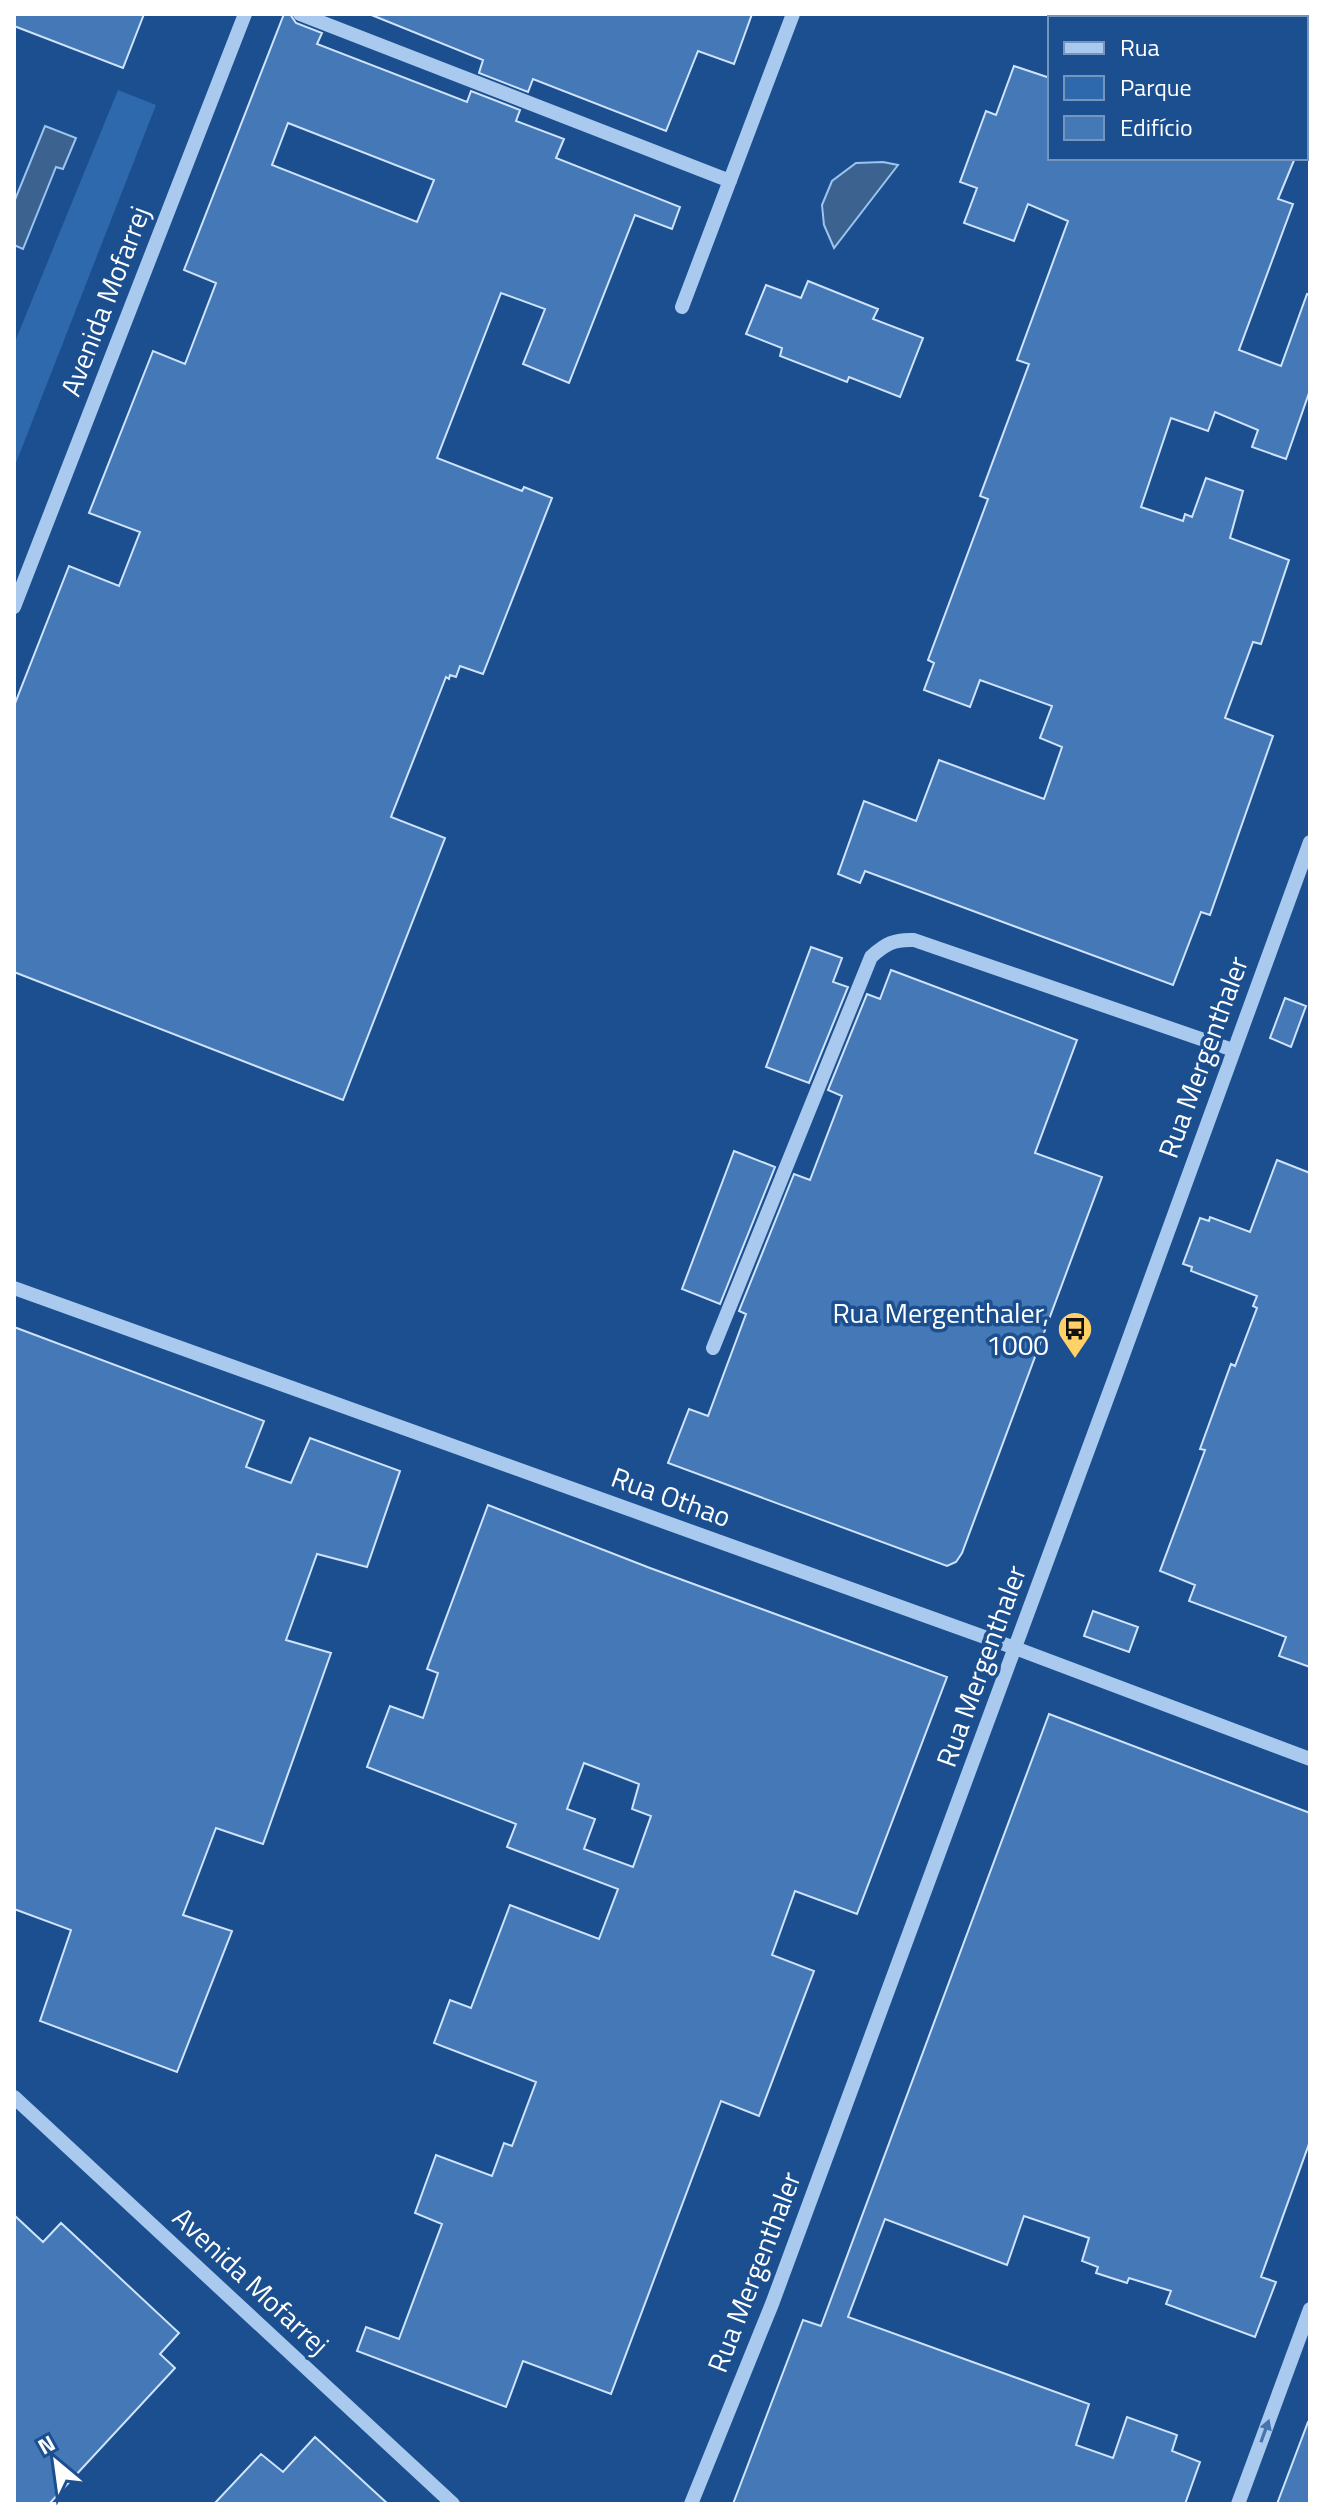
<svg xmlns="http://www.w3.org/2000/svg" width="1324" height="2518" font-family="'Titillium Web',sans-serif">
<rect width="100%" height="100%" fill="#1b4f8f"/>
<path fill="#2e69ad" d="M 118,90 L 156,105 L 14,468 L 14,344 Z"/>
<path fill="#3c6290" stroke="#9cc4f0" stroke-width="2" d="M 45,126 L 76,138 L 63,169 L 56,167 L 23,249 L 14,245 L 14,202 Z
M 883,162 L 898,165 L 834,248 L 824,225 L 822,205 L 832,181 L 856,163 Z"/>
<path fill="#4478b7" stroke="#cfe3fa" stroke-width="2" fill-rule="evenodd" d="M 14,14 L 144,14 L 123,68 L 14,26 Z
M 284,14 L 290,14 L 296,23 L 322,33 L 317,44 L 467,102 L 471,91 L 520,110 L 516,121 L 564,139 L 556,158 L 680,207 L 672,229 L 635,215 L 569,383 L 523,364 L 545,309 L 501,293 L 437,458 L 522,491 L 524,487 L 552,498 L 483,674 L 460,666 L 456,677 L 450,675 L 449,679 L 446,677 L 391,817 L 445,838 L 343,1100 L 14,972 L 14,706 L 69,566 L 119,586 L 140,532 L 89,513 L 153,351 L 185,364 L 216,283 L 184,270 ZM 288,123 L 434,180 L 417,222 L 272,165 Z
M 369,14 L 752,14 L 734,64 L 698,51 L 666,131 L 533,79 L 528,92 L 479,73 L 483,60 Z
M 1014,66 L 1050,78 L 1050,158 L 1295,158 L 1278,199 L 1293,204 L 1239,350 L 1281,366 L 1307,294 L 1310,295 L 1310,390 L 1286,459 L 1252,447 L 1258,430 L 1215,412 L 1208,431 L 1171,418 L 1141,507 L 1183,521 L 1185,514 L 1192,517 L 1206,478 L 1243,491 L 1230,538 L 1289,560 L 1261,644 L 1253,642 L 1225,718 L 1273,736 L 1210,915 L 1201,912 L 1173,985 L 865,871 L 860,883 L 838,874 L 864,801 L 916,821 L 939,760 L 1044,799 L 1062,747 L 1040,738 L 1052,706 L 980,680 L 970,707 L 924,690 L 934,663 L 928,660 L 988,499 L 980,496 L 1029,364 L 1017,360 L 1068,221 L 1028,204 L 1014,241 L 964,223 L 977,188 L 960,182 L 986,111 L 996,115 Z
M 808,281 L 878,309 L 873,319 L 923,338 L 900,397 L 849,377 L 847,382 L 780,356 L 782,348 L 746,334 L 766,285 L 801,298 Z
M 811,947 L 842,958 L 833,982 L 848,987 L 809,1083 L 766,1067 Z
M 891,970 L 1077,1040 L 1035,1153 L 1102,1177 L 962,1553 L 956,1562 L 947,1566 L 668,1463 L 689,1409 L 708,1416 L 746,1314 L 739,1311 L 794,1174 L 810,1180 L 842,1096 L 828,1090 L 867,994 L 880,999 Z
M 1285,998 L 1306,1006 L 1291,1047 L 1270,1038 Z
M 734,1151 L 775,1167 L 720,1304 L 682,1289 Z
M 1277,1160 L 1310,1173 L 1310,1667 L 1279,1656 L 1286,1637 L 1189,1601 L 1195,1585 L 1160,1571 L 1205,1450 L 1200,1449 L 1231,1364 L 1235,1366 L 1257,1308 L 1253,1306 L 1257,1296 L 1191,1271 L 1192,1267 L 1183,1264 L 1200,1218 L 1209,1221 L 1210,1217 L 1250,1232 Z
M 14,1327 L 264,1421 L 246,1467 L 291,1483 L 310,1438 L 400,1471 L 367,1567 L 317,1554 L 286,1640 L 331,1653 L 263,1844 L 216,1828 L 183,1915 L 232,1931 L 177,2072 L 40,2021 L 71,1930 L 14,1909 Z
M 488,1505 L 650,1568 L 947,1677 L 857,1914 L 795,1891 L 772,1955 L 814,1971 L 759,2116 L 721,2101 L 611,2394 L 523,2361 L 506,2407 L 357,2351 L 366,2327 L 399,2339 L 442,2224 L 415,2213 L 436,2155 L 492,2176 L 504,2143 L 512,2146 L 536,2082 L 434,2043 L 450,2000 L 471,2008 L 510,1905 L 599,1939 L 618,1889 L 507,1847 L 516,1824 L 367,1767 L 390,1706 L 423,1718 L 438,1673 L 427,1669 ZM 584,1763 L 639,1784 L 632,1809 L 651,1816 L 633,1867 L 584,1849 L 595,1819 L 567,1809 Z
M 1093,1611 L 1138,1627 L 1129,1652 L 1084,1636 Z
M 1049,1714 L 1310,1813 L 1310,2141 L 1261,2277 L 1276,2282 L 1255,2337 L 1166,2304 L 1171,2291 L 1129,2278 L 1127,2283 L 1096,2273 L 1098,2267 L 1082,2261 L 1089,2238 L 1024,2216 L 1007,2265 L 885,2219 L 848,2317 L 1089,2404 L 1076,2445 L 1113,2458 L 1127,2417 L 1177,2435 L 1172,2451 L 1200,2462 L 1185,2504 L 733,2504 L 803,2320 L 821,2326 Z
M 14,2215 L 43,2242 L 61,2223 L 179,2333 L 160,2354 L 175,2368 L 49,2504 L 14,2504 Z
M 1308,2422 L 1310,2422 L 1310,2504 L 1277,2504 Z
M 315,2437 L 388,2504 L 214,2504 L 261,2454 L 283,2472 Z"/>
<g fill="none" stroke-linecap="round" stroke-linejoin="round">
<path stroke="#a9c9ee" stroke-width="14" d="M 300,14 L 730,181
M 682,307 L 793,14
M 14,607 L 245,14
M 14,1288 L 1015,1648 L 1310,1759
M 713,1348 L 871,957 C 885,944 894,939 914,940 L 1233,1050
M 14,2097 L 453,2504
M 691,2504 L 772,2304 L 1115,1377 L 1310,842
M 1238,2504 L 1310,2309"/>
</g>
<defs><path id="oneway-solid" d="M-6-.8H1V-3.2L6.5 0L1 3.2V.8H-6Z" transform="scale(2)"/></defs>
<use fill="#4674ac" href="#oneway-solid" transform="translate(1265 2431) rotate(-70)"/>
<defs>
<symbol id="bus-pin" viewBox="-11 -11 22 30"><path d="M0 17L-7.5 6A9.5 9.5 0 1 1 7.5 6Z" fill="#ffd166" stroke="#1b4f8f"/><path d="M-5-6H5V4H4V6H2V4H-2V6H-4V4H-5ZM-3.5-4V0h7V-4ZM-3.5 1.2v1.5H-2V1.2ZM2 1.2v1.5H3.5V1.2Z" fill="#111"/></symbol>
</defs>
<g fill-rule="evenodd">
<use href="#bus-pin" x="1055" y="1309" width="40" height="54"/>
</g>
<g text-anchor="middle" stroke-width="7" stroke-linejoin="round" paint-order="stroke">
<g font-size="28" fill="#fff" stroke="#1b4f8f">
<text transform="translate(105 301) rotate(-69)" y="10">Avenida Mofarrej</text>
<text transform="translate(1203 1057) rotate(-70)" y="10">Rua Mergenthaler</text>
<text transform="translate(671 1497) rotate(20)" y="10">Rua Othao</text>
<text transform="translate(981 1666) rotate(-70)" y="10">Rua Mergenthaler</text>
<text transform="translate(754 2272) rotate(-69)" y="10">Rua Mergenthaler</text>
<text transform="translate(251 2281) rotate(43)" y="10">Avenida Mofarrej</text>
</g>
<g font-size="28" fill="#fff" stroke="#1b4f8f" text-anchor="end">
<text x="1049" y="1323">Rua Mergenthaler,<tspan x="1049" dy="32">1000</tspan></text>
</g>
</g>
<rect width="1324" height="2518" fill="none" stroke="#ffffff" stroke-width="32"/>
<rect x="1048" y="16" width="260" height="144" fill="#1b4f8f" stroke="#7695bc" stroke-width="2"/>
<rect x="1064" y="42" width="40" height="12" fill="#a9c9ee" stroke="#7695bc" stroke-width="2"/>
<text x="1120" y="56" font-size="24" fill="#ffffff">Rua</text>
<rect x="1064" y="76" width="40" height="24" fill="#2e69ad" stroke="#7695bc" stroke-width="2"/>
<text x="1120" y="96" font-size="24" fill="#ffffff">Parque</text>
<rect x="1064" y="116" width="40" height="24" fill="#4478b7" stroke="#7695bc" stroke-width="2"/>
<text x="1120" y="136" font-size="24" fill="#ffffff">Edifício</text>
<g transform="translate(56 2462) rotate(331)" stroke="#1b4f8f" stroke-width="6" paint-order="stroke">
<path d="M0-6L14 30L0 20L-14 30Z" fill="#ffffff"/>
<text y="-12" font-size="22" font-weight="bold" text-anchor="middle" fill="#ffffff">N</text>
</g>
</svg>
